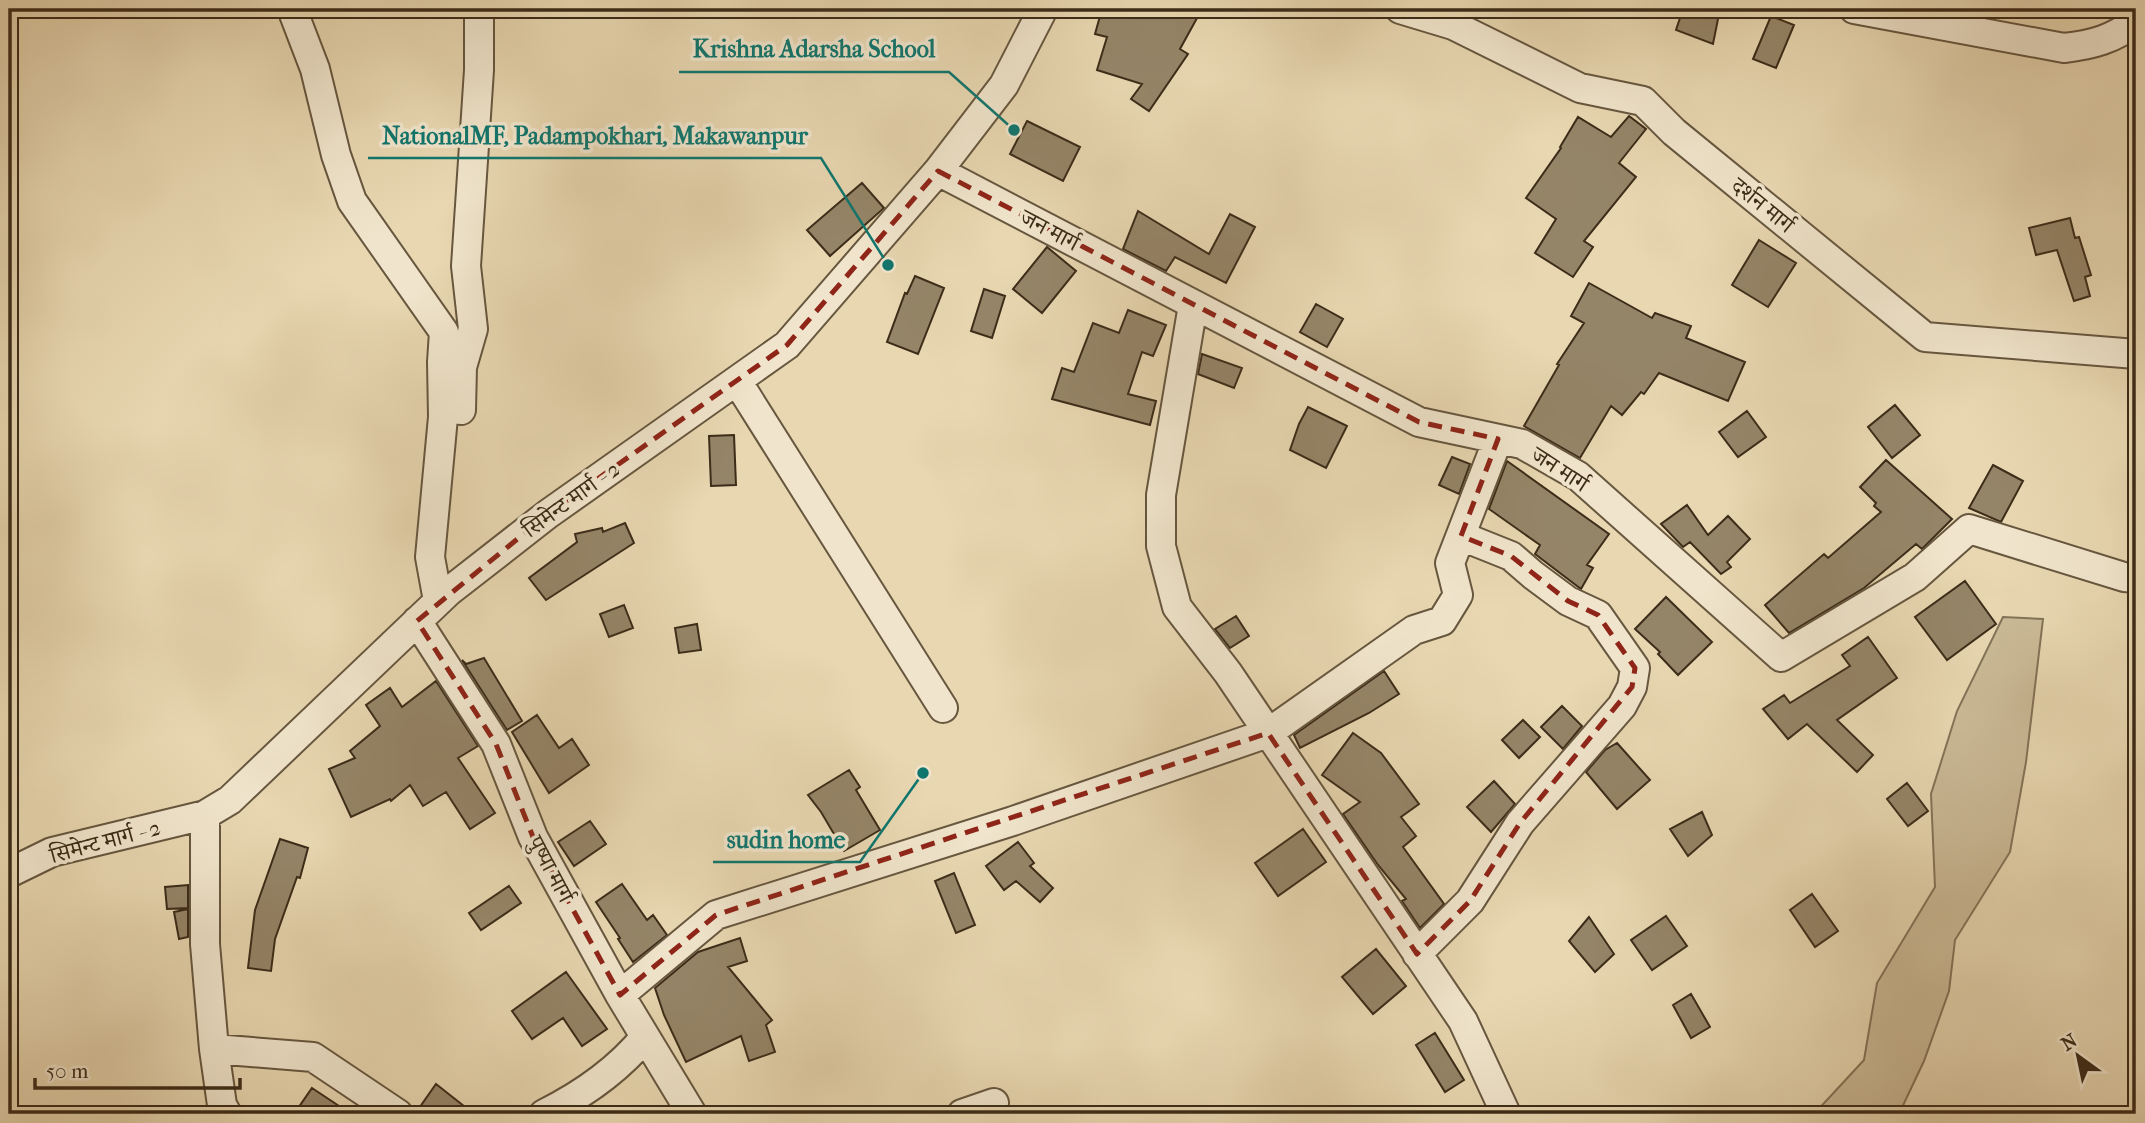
<svg xmlns="http://www.w3.org/2000/svg" width="2145" height="1123" font-family="'IM FELL French Canon','Noto Serif Devanagari',serif">
<rect width="100%" height="100%" fill="#e8d7b1"/>
<filter id="stains"><feTurbulence type="fractalNoise" baseFrequency=".00286" numOctaves="4"/><feColorMatrix values="0 0 0 0 .2 0 0 0 0 .09 0 0 0 0 .02 0 0 0 .5 -.17"/></filter>
<radialGradient id="worn" r=".72"><stop offset=".6" stop-color="#630" stop-opacity="0"/><stop offset="1" stop-color="#630" stop-opacity=".3"/></radialGradient>
<path fill="#cbba97" stroke="#847358" stroke-width="2" d="M 2003,617 L 2043,619 L 2026,762 L 2010,852 L 1955,940 L 1949,991 L 1924,1061 L 1899,1114 L 1814,1114 L 1864,1060 L 1877,983 L 1935,887 L 1931,794 L 1957,711 Z"/>
<path fill="#958568" stroke="#3c2c19" stroke-width="2" d="M 1102,9 L 1202,9 L 1180,49 L 1188,54 L 1149,111 L 1131,99 L 1142,84 L 1097,70 L 1107,37 L 1095,34 Z
M 1683,9 L 1720,9 L 1713,44 L 1676,30 Z
M 1771,16 L 1794,25 L 1776,68 L 1753,59 Z
M 1629,116 L 1646,129 L 1619,163 L 1636,177 L 1584,241 L 1593,247 L 1573,277 L 1535,253 L 1556,219 L 1526,198 L 1561,148 L 1560,147 L 1578,117 L 1611,137 Z
M 1027,121 L 1080,147 L 1063,181 L 1010,154 Z
M 862,183 L 884,208 L 830,256 L 807,230 Z
M 1138,211 L 1209,254 L 1230,214 L 1255,227 L 1226,283 L 1175,257 L 1166,271 L 1123,249 Z
M 2070,218 L 2075,238 L 2079,237 L 2091,275 L 2085,277 L 2090,296 L 2074,301 L 2057,250 L 2036,255 L 2029,228 Z
M 1759,240 L 1796,263 L 1768,307 L 1732,285 Z
M 1047,247 L 1076,271 L 1042,313 L 1013,289 Z
M 915,276 L 944,288 L 918,354 L 887,342 L 905,293 L 907,294 Z
M 1589,283 L 1652,318 L 1655,313 L 1691,326 L 1686,338 L 1745,362 L 1728,401 L 1659,373 L 1644,394 L 1641,392 L 1622,415 L 1611,406 L 1580,458 L 1524,426 L 1559,365 L 1557,364 L 1584,323 L 1571,316 Z
M 984,289 L 1005,296 L 992,338 L 971,331 Z
M 1316,304 L 1343,319 L 1327,347 L 1300,332 Z
M 1128,310 L 1166,325 L 1153,356 L 1142,352 L 1128,394 L 1156,401 L 1150,425 L 1052,399 L 1062,368 L 1074,372 L 1093,323 L 1119,333 Z
M 1202,354 L 1242,368 L 1234,388 L 1198,374 Z
M 1895,405 L 1920,435 L 1892,458 L 1868,427 Z
M 1308,407 L 1347,426 L 1326,468 L 1290,450 L 1299,424 Z
M 1747,411 L 1766,437 L 1738,457 L 1719,432 Z
M 734,435 L 736,485 L 711,486 L 709,436 Z
M 1452,457 L 1470,464 L 1459,494 L 1439,485 Z
M 1886,460 L 1952,519 L 1922,549 L 1916,544 L 1864,588 L 1789,633 L 1765,605 L 1824,554 L 1828,558 L 1881,512 L 1874,506 L 1876,503 L 1860,487 Z
M 1507,461 L 1609,534 L 1587,565 L 1593,568 L 1581,589 L 1535,554 L 1540,545 L 1489,509 Z
M 1993,465 L 2023,481 L 2001,522 L 1969,508 Z
M 1687,505 L 1708,535 L 1728,516 L 1750,539 L 1727,562 L 1731,567 L 1721,574 L 1690,542 L 1683,547 L 1661,524 Z
M 625,523 L 634,543 L 546,600 L 529,578 L 577,542 L 575,534 L 602,528 L 603,532 Z
M 1965,581 L 1996,624 L 1947,660 L 1915,617 Z
M 1666,597 L 1712,642 L 1678,675 L 1658,654 L 1660,652 L 1635,629 Z
M 624,605 L 633,628 L 609,637 L 600,614 Z
M 1236,616 L 1249,636 L 1230,648 L 1215,629 Z
M 697,624 L 701,650 L 679,653 L 675,628 Z
M 1868,637 L 1897,678 L 1837,720 L 1873,755 L 1857,772 L 1807,724 L 1788,739 L 1763,709 L 1784,695 L 1790,703 L 1850,666 L 1842,655 Z
M 484,658 L 522,721 L 507,730 L 462,660 L 466,664 Z
M 1384,671 L 1399,694 L 1369,713 L 1300,748 L 1294,735 Z
M 436,681 L 478,746 L 458,758 L 495,813 L 470,829 L 446,792 L 423,806 L 410,785 L 391,801 L 390,799 L 351,817 L 329,769 L 355,758 L 350,751 L 380,726 L 366,705 L 390,688 L 402,707 Z
M 1562,706 L 1582,726 L 1563,749 L 1541,727 Z
M 537,715 L 559,748 L 572,739 L 589,765 L 549,793 L 512,732 Z
M 1523,720 L 1540,737 L 1519,758 L 1502,740 Z
M 1353,733 L 1381,753 L 1419,804 L 1401,817 L 1416,836 L 1403,847 L 1444,904 L 1420,928 L 1402,901 L 1406,899 L 1378,865 L 1343,814 L 1360,802 L 1322,775 Z
M 1617,743 L 1650,780 L 1617,809 L 1586,772 L 1605,750 Z
M 849,770 L 860,787 L 856,790 L 880,830 L 844,851 L 821,812 L 808,795 Z
M 1494,781 L 1515,804 L 1491,832 L 1467,807 Z
M 1907,783 L 1928,811 L 1908,826 L 1887,799 Z
M 1702,812 L 1712,835 L 1688,856 L 1670,829 Z
M 590,821 L 606,844 L 574,866 L 558,842 Z
M 1303,829 L 1326,862 L 1278,896 L 1255,863 Z
M 280,839 L 308,848 L 300,878 L 297,877 L 275,939 L 271,971 L 248,968 L 255,910 Z
M 1018,842 L 1034,863 L 1030,866 L 1053,888 L 1040,902 L 1016,881 L 1004,890 L 986,866 Z
M 954,873 L 975,925 L 956,933 L 935,881 Z
M 622,884 L 647,920 L 653,915 L 667,935 L 633,962 L 618,939 L 620,938 L 596,902 Z
M 188,885 L 188,908 L 167,909 L 165,887 Z
M 509,886 L 521,903 L 481,930 L 469,913 Z
M 1812,894 L 1838,931 L 1815,947 L 1790,910 Z
M 188,909 L 188,937 L 179,939 L 174,912 Z
M 1666,916 L 1687,946 L 1652,970 L 1631,940 Z
M 1589,917 L 1614,954 L 1595,972 L 1569,941 Z
M 740,938 L 747,961 L 728,967 L 772,1020 L 766,1025 L 775,1052 L 749,1061 L 741,1036 L 686,1062 L 664,1015 L 655,988 L 698,952 Z
M 1376,949 L 1406,986 L 1373,1014 L 1342,977 Z
M 566,972 L 607,1029 L 582,1046 L 563,1018 L 532,1039 L 512,1011 Z
M 1691,994 L 1710,1027 L 1691,1038 L 1673,1005 Z
M 1435,1033 L 1464,1080 L 1445,1092 L 1416,1045 Z
M 436,1084 L 474,1114 L 415,1114 Z
M 312,1088 L 351,1114 L 294,1114 Z"/>
<g fill="none" stroke-linecap="round" stroke-linejoin="round">
<defs>
<path id="street" d="M 292,9 L 315,69 L 336,155 L 352,201 L 444,332 L 442,362 L 443,417 L 430,557 L 438,601
M 1400,9 L 1453,25 L 1580,88 L 1643,101 L 1674,132 L 1925,337 L 2136,354
M 1854,9 L 2064,48 C 2091,45 2115,39 2136,21
M 938,171 L 1419,422 L 1522,444 L 1578,476 L 1781,657 L 1915,577 L 1969,529 L 2124,577 L 2136,578
M 1193,305 L 1161,495 L 1161,546 L 1177,607 L 1228,673 L 1463,1021 L 1506,1114
M 737,381 L 943,708
M 461,410 L 462,367 L 473,329 L 466,266 L 479,70 L 479,9
M 417,621 L 496,744 L 533,837 L 620,995 L 692,1114
M 205,815 L 205,944 L 214,1049 L 222,1105 L 227,1114
M 9,873 L 52,852 L 205,815 L 230,800 L 448,592 L 548,514 L 787,345 L 938,171 L 1004,85 L 1043,9
M 1417,954 L 1470,901 L 1520,823 L 1622,706 L 1632,687 L 1635,668 L 1598,615 L 1568,601 L 1533,575 L 1511,556 L 1461,536
M 620,995 L 716,915 L 1013,821 L 1268,733 L 1414,630 L 1442,621 L 1458,595 L 1450,563 L 1498,439
M 214,1049 L 313,1057 L 398,1114
M 544,1114 C 582,1095 618,1070 645,1037
M 962,1114 L 994,1103"/>
</defs>
<use href="#street" stroke="#67573f" stroke-width="32"/>
<use href="#street" stroke="#f0e5cc" stroke-width="28"/>
</g>
<path fill="none" stroke="#8f2418" stroke-width="5" stroke-dasharray="14 9" stroke-linejoin="round" d="M 938,171 L 1419,422 L 1498,439 L 1461,536 L 1511,556 L 1568,601 L 1598,615 L 1635,668 L 1632,687 L 1520,823 L 1470,901 L 1417,954 L 1268,733 L 716,915 L 620,995 L 533,837 L 496,744 L 417,621 L 548,514 L 787,345 Z"/>
<g text-anchor="middle" stroke-width="7" stroke-linejoin="round" paint-order="stroke">
<g font-size="23" fill="#3c2c19" stroke="#f0e5cc">
<text transform="translate(1763 205) rotate(39)" y="8">दर्शन मार्ग</text>
<text transform="translate(1050 230) rotate(28)" y="8">जन मार्ग</text>
<text transform="translate(1560 469) rotate(33)" y="8">जन मार्ग</text>
<text transform="translate(571 499) rotate(-36)" y="8">सिमेन्ट मार्ग - 2</text>
<text transform="translate(105 841) rotate(-15)" y="8">सिमेन्ट मार्ग - 2</text>
<text transform="translate(551 869) rotate(62)" y="8">पुष्पा मार्ग</text>
</g>
</g>
<path fill="none" stroke="#0f766e" stroke-width="2.5" d="M1014 130L949 72H679M888 265L821 158H368M923 773L860 862H713"/>
<g fill="#0f766e" stroke="#f0e5cc" stroke-width="2.5">
<circle cx="1014" cy="130" r="7"/>
<circle cx="888" cy="265" r="7"/>
<circle cx="923" cy="773" r="7"/>
</g>
<g font-size="24" text-anchor="middle" font-weight="bold" fill="#0f766e" stroke="#f0e5cc" stroke-width="7" stroke-linejoin="round" paint-order="stroke">
<text x="814" y="57">Krishna Adarsha School</text>
<text x="595" y="144">NationalMF, Padampokhari, Makawanpur</text>
<text x="786" y="848">sudin home</text>
</g>
<rect width="2145" height="1123" fill="none" stroke="#e8d7b1" stroke-width="35"/>
<rect x="10" y="10" width="2124" height="1102" fill="none" stroke="#3c2c19" stroke-width="3.5"/>
<rect x="18" y="18" width="2110" height="1088" fill="none" stroke="#3c2c19" stroke-width="2"/>
<g transform="translate(2078 1056) rotate(327)" stroke="#f0e5cc" stroke-width="5" paint-order="stroke">
<path d="M0-5L12 26L0 18L-12 26Z" fill="#3c2c19"/>
<text y="-10" font-size="19" font-weight="bold" text-anchor="middle" fill="#3c2c19">N</text>
</g>
<path d="M35 1078v10h205v-10" fill="none" stroke="#3c2c19" stroke-width="3.5"/>
<text x="46" y="1078" font-size="21" fill="#3c2c19" stroke="#f0e5cc" stroke-width="5" paint-order="stroke">50 m</text>
<rect width="100%" height="100%" filter="url(#stains)"/>
<rect width="100%" height="100%" fill="url(#worn)"/>
</svg>
